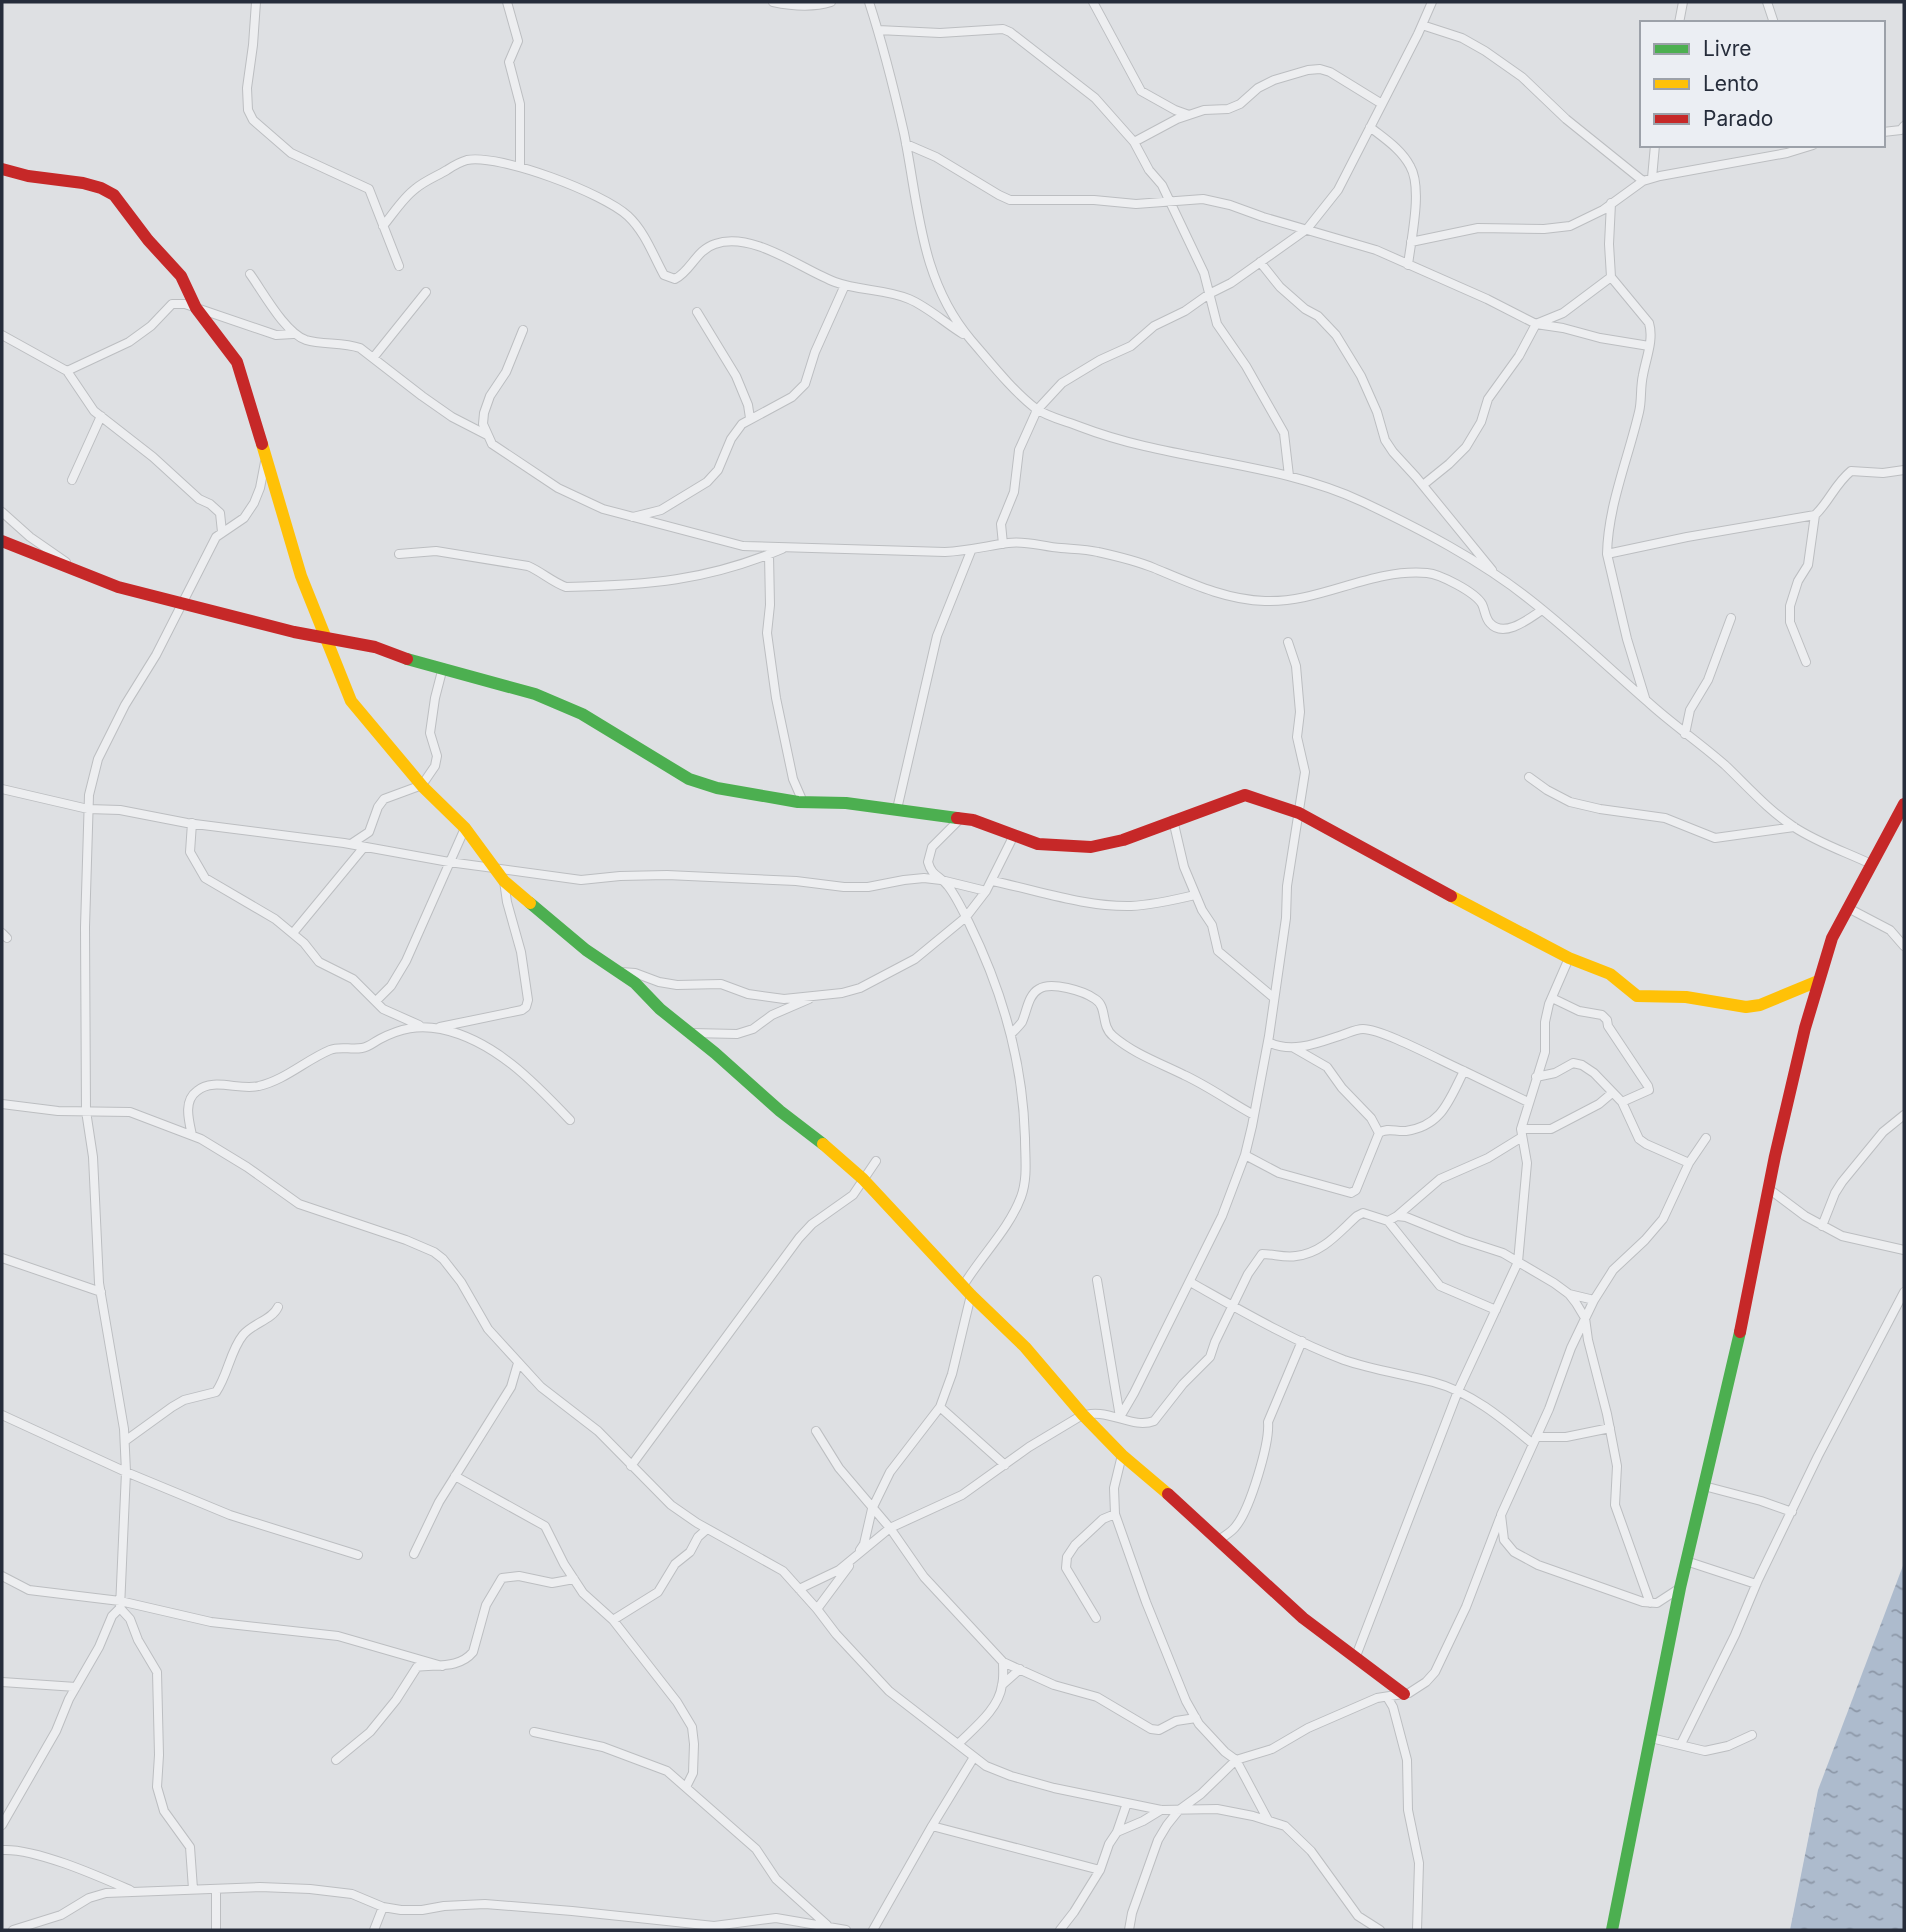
<svg xmlns="http://www.w3.org/2000/svg" width="1906" height="1932" font-family="Inter,sans-serif">
<defs>
<pattern id="water-ripples" width="26" height="14" patternUnits="userSpaceOnUse" patternTransform="scale(1.75)"><rect width="26" height="14" fill="#adbbcd"/><path d="M2 4q2-2 4 0t4 0M15 11q2-2 4 0t4 0" fill="none" stroke="#8d98a8"/></pattern>
</defs>
<rect width="100%" height="100%" fill="#dee0e3"/>
<path fill="url(#water-ripples)" d="M 1904,1563 L 1904,1930 L 1790,1930 L 1818,1790 Z"/>
<g fill="none" stroke-linecap="round" stroke-linejoin="round">
<defs>
<path id="street" d="M 256,2 L 253,45 L 247,88 L 248,110 L 253,120 L 291,153 L 369,189 L 399,266
M 507,2 L 518,41 L 509,62 L 520,104 L 520,167
M 773,2 C 792,6 812,8 831,2
M 869,2 C 883,45 894,89 904,133 C 919,207 920,280 971,340 C 991,363 1011,389 1035,408 C 1047,417 1066,421 1081,427 C 1172,462 1273,460 1363,502 C 1420,529 1480,560 1529,599 C 1570,631 1608,667 1648,702 C 1672,724 1700,743 1725,765 C 1748,787 1768,810 1794,827 C 1818,843 1846,852 1871,864
M 1093,2 L 1141,91 L 1175,110 L 1189,115
M 1767,2 L 1774,23
M 1679,23 L 1683,2
M 1422,25 L 1462,38 L 1485,51 L 1522,77 L 1566,119 L 1643,181
M 878,30 L 940,33 L 1003,29 L 1010,32 L 1095,98 L 1134,142 L 1149,170 L 1162,185 L 1204,273 L 1217,324 L 1246,366 L 1284,433 L 1289,476
M 1370,127 C 1385,139 1401,149 1410,166 C 1423,188 1411,239 1408,265
M 1883,132 L 1901,130 L 1904,126
M 1134,142 L 1177,119 L 1204,110 L 1228,109 L 1240,104 L 1258,88 L 1274,80 L 1308,70 L 1320,69 L 1330,72 L 1382,104
M 906,144 L 936,157 L 999,195 L 1010,200 L 1094,200 L 1136,204 L 1203,199 L 1230,205 L 1263,217 L 1376,250 L 1487,299 L 1536,324 L 1563,328 L 1600,338 L 1649,346
M 1652,178 L 1655,145
M 1611,203 L 1609,244 L 1611,277 L 1649,323 C 1654,340 1646,358 1643,375 C 1640,388 1642,400 1639,412 C 1628,459 1608,506 1607,554 L 1627,639 L 1645,698
M 383,226 C 393,214 403,198 415,189 C 424,181 437,176 447,170 C 453,166 460,162 467,160 C 501,154 603,193 628,216 C 645,232 653,255 664,275 L 675,279 C 691,271 696,250 715,244 C 753,231 801,269 835,282 C 859,291 886,289 909,299 C 928,307 945,323 963,334
M 1411,242 L 1478,228 L 1544,229 L 1570,226 L 1603,210 L 1643,181 L 1660,176 L 1787,153 L 1813,145
M 1260,262 L 1280,287 L 1305,309 L 1318,316 L 1336,335 L 1361,376 L 1377,412 L 1385,440 L 1393,452 L 1416,477 L 1492,570
M 250,274 C 263,292 285,333 306,340 C 323,345 342,342 360,348 L 422,396 L 452,417 L 487,435
M 697,312 L 736,376 L 748,405 L 750,418
M 523,330 L 506,372 L 490,396 L 484,413 L 483,424 L 492,444 L 558,488 L 603,509 L 743,546 L 945,552 C 967,551 987,546 1008,543 C 1026,540 1043,547 1061,548 C 1073,549 1086,549 1098,552 C 1116,556 1137,561 1154,568 C 1190,583 1226,600 1265,601 C 1321,603 1371,568 1427,573 C 1440,574 1475,592 1482,604 C 1485,610 1485,618 1490,623 C 1504,639 1530,618 1542,610
M 2,335 L 67,371 L 94,411 L 153,457 L 199,499 L 210,504 L 220,513 L 222,532
M 373,358 L 426,292
M 67,371 L 129,342 L 151,326 L 172,304 L 185,304 L 276,335 L 293,334
M 72,480 L 101,416
M 1423,485 L 1449,464 L 1466,447 L 1481,422 L 1488,399 L 1519,356 L 1536,324 L 1563,313 L 1611,277
M 2,512 L 30,537 L 66,562
M 633,517 L 661,510 L 707,482 L 718,470 L 731,439 L 742,424 L 792,397 L 805,384 L 815,352 L 845,285
M 1003,544 L 1001,524 L 1014,492 L 1019,450 L 1037,410 L 1062,383 L 1100,360 L 1131,346 L 1154,326 L 1185,311 L 1209,294 L 1231,283 L 1307,229 L 1338,190 L 1418,34 L 1432,2
M 399,554 L 436,551 L 528,566 C 542,572 552,582 566,587 C 648,585 706,581 782,549
M 1607,554 L 1687,537 L 1815,515 C 1829,502 1835,484 1851,471 L 1883,473 L 1904,470
M 769,555 L 770,605 L 767,633 L 776,698 L 793,779 L 803,802
M 1806,662 L 1790,622 L 1790,606 L 1798,581 L 1808,565 L 1815,515
M 1685,734 L 1690,710 L 1708,680 L 1731,618
M 1529,777 L 1547,790 L 1570,802 L 1600,809 L 1665,818 L 1715,838 L 1794,827
M 2,789 L 88,809 L 120,810 L 187,823 L 344,843 L 449,862 L 581,880 L 620,876 L 667,875 L 796,881 L 844,887 L 868,887 L 904,880 L 924,878 L 941,880 L 986,891
M 897,809 L 937,636 L 971,551
M 960,819 L 932,847 L 928,862 C 932,877 940,875 948,886 C 956,896 963,911 969,923 C 1002,990 1023,1063 1025,1138 C 1025,1158 1028,1178 1021,1197 C 1009,1229 981,1256 963,1286
M 1173,820 L 1184,867 L 1202,910 L 1212,925 L 1218,951 L 1274,998
M 192,823 L 190,852 L 205,878 L 275,919 L 304,943 L 319,962 L 353,979 L 383,1009 L 419,1025
M 351,844 L 369,832 L 378,807 L 384,799 L 422,785 L 435,766 L 437,756 L 430,733 L 435,698 L 442,671
M 992,881 C 1037,890 1084,907 1131,906 C 1152,905 1174,900 1195,895
M 1848,908 L 1890,930 L 1904,946
M 2,933 L 7,938
M 293,933 L 364,847
M 621,972 L 635,973 L 659,982 L 677,985 L 721,984 L 748,994 L 784,999 L 842,993 L 860,988 L 915,959 L 966,917 L 986,891 L 1014,835
M 1552,998 L 1579,1011 L 1602,1015 L 1607,1020 L 1608,1026 L 1648,1086 L 1649,1090 L 1622,1102
M 376,1001 L 391,986 L 406,961 L 465,828
M 440,1027 L 522,1010 L 526,1007 L 528,1000 L 521,952 L 507,902 L 504,881
M 691,1033 L 737,1034 L 753,1029 L 772,1015 L 809,999
M 1011,1034 C 1015,1030 1019,1026 1022,1022 C 1027,1011 1028,995 1039,989 C 1051,981 1084,991 1095,999 C 1108,1007 1100,1025 1113,1036 C 1134,1054 1160,1063 1184,1075 C 1208,1086 1230,1102 1254,1115
M 1268,1042 C 1292,1054 1318,1043 1342,1035 C 1348,1033 1356,1029 1363,1029 C 1383,1029 1443,1062 1464,1071
M 1294,1048 L 1327,1067 L 1342,1088 L 1371,1118 L 1379,1133
M 1536,1077 L 1555,1073 L 1573,1063 L 1582,1065 L 1594,1073 L 1622,1102 L 1639,1139 L 1646,1144 L 1689,1163
M 2,1104 L 58,1111 L 130,1112 L 201,1139 L 247,1167 L 299,1204 L 406,1240 L 434,1252 L 443,1259 L 461,1282 L 488,1329 L 541,1387 L 598,1431 L 671,1505 L 697,1523 L 783,1571 L 817,1609 L 836,1634 L 889,1691 L 986,1766 L 1011,1776 L 1054,1788 L 1161,1810 L 1217,1809 L 1253,1816 L 1285,1826 L 1311,1851 L 1358,1916 L 1380,1930
M 1521,1129 L 1551,1129 L 1599,1104 L 1612,1093
M 1379,1133 C 1387,1127 1396,1132 1406,1131 C 1442,1126 1449,1100 1464,1071 L 1528,1102
M 192,1135 C 189,1121 183,1101 197,1091 C 213,1077 240,1091 259,1086 C 285,1080 306,1060 330,1050 C 340,1046 351,1050 362,1048 C 369,1047 374,1042 380,1039 C 401,1028 418,1025 441,1029 C 494,1040 534,1082 570,1120
M 1245,1155 L 1279,1173 L 1351,1193 L 1356,1190 L 1379,1133
M 1769,1189 L 1805,1216 L 1842,1236 L 1904,1250
M 1397,1216 L 1440,1179 L 1488,1158 L 1522,1137
M 1388,1221 L 1397,1216 L 1406,1217 L 1463,1240 L 1503,1253 L 1554,1283 L 1569,1294 L 1576,1303 L 1585,1318 L 1588,1340 L 1607,1414 L 1617,1466 L 1615,1505 L 1650,1603
M 1822,1226 L 1835,1193 L 1842,1182 L 1883,1132 L 1904,1115
M 2,1258 L 101,1292
M 1097,1280 L 1120,1417
M 1190,1282 C 1240,1310 1291,1340 1344,1360 C 1373,1370 1403,1374 1433,1382 C 1471,1392 1503,1419 1533,1444
M 1569,1294 L 1594,1300
M 940,1407 L 1005,1465
M 2,1415 L 126,1472 L 230,1515 L 358,1555
M 1120,1417 L 1134,1393 L 1222,1216 L 1245,1155 L 1252,1126 L 1269,1036 L 1286,918 L 1287,886 L 1305,772 L 1297,737 L 1300,712 L 1296,666 L 1288,642
M 816,1431 L 839,1468 L 890,1528 L 924,1577 L 1003,1662 C 1003,1669 1004,1678 1002,1685 C 999,1709 974,1728 958,1744
M 1536,1437 L 1566,1437 L 1610,1428
M 125,1441 L 172,1407 L 184,1400 L 216,1392 C 228,1375 230,1351 243,1335 C 253,1323 272,1320 278,1307
M 1122,1455 L 1114,1488 L 1115,1514 L 1146,1602 L 1186,1701 L 1199,1724 L 1225,1752 L 1236,1760 L 1268,1820
M 631,1466 L 799,1238 L 812,1224 L 853,1195 L 876,1161
M 455,1476 L 545,1526 L 564,1564 L 583,1593 L 613,1620 L 677,1702 L 692,1727 L 694,1744 L 693,1773 L 686,1787
M 1704,1486 L 1761,1501 L 1792,1512
M 1219,1540 C 1224,1536 1232,1532 1236,1526 C 1250,1509 1270,1443 1268,1422 L 1302,1341
M 860,1550 L 864,1544 L 872,1509 L 890,1472 L 940,1407 L 952,1374 L 971,1295
M 414,1554 L 439,1502 L 511,1387 L 518,1363
M 1686,1561 L 1756,1584
M 2,1576 L 29,1590 L 120,1601 L 211,1622 L 338,1636 L 442,1666
M 1680,1588 L 1657,1603 L 1643,1602 L 1538,1565 L 1514,1552 L 1504,1540 L 1501,1515 L 1549,1409 L 1571,1348 L 1594,1300 L 1613,1270 L 1645,1240 L 1663,1219 L 1689,1163 L 1706,1138
M 799,1589 L 839,1570 L 890,1528 L 962,1495 L 1029,1447 L 1079,1417 C 1106,1405 1131,1430 1154,1421 L 1183,1384 L 1210,1357 L 1215,1342 L 1248,1274 L 1262,1254 C 1273,1254 1285,1258 1296,1256 C 1323,1253 1339,1232 1357,1216 L 1363,1213 L 1388,1221 L 1440,1286 L 1496,1310
M 120,1608 L 130,1619 L 138,1640 L 157,1672 L 159,1755 L 157,1787 L 164,1811 L 190,1847 L 193,1889
M 817,1609 L 849,1566
M 1096,1618 L 1066,1568 L 1067,1557 L 1075,1545 L 1103,1519 L 1115,1514
M 613,1620 L 658,1592 L 675,1564 L 690,1552 L 698,1537 L 707,1529
M 1356,1656 L 1458,1391 L 1518,1262 L 1527,1163 L 1521,1129 L 1545,1052 L 1545,1022 L 1549,1004 L 1569,958
M 1003,1662 L 1054,1685 L 1097,1697 L 1151,1729 L 1159,1730 L 1176,1721 L 1196,1718
M 2,1682 L 76,1687
M 1002,1685 L 1020,1669
M 1387,1697 L 1393,1707 L 1407,1760 L 1408,1810 L 1419,1863 L 1417,1930
M 534,1732 L 603,1747 L 667,1771 L 756,1849 L 776,1879 L 827,1925
M 1651,1738 L 1705,1751 L 1728,1746 L 1752,1735
M 1681,1744 L 1735,1635 L 1758,1580 L 1818,1456 L 1904,1292
M 336,1760 L 370,1732 L 396,1700 L 417,1667 C 436,1664 459,1669 473,1652 L 486,1605 L 502,1578 L 519,1576 L 552,1583 L 574,1579
M 2,1825 L 56,1731 L 69,1699 L 99,1647 L 112,1616 L 120,1608 L 126,1472 L 124,1429 L 99,1283 L 93,1157 L 86,1111 L 85,927 L 89,795 L 98,759 L 125,705 L 156,655 L 216,537 L 244,518 L 254,503 L 260,488 L 265,462
M 932,1826 L 1100,1870
M 1117,1832 L 1143,1821 L 1161,1810
M 2,1850 C 35,1848 98,1876 130,1890
M 13,1930 L 61,1915 L 89,1898 L 106,1893 L 260,1887 L 310,1889 L 352,1894 L 383,1907 L 401,1910 L 422,1910 L 444,1906 L 485,1904 L 572,1911 L 714,1926 L 776,1918 L 846,1930
M 216,1930 L 216,1889
M 374,1930 L 383,1907
M 873,1930 L 932,1826 L 974,1757
M 1060,1930 L 1074,1912 L 1100,1870 L 1109,1844 L 1117,1832 L 1127,1803
M 1129,1930 L 1132,1913 L 1158,1840 L 1167,1825 L 1179,1810 L 1201,1794 L 1236,1760 L 1272,1749 L 1308,1728 L 1377,1698 L 1409,1693 L 1426,1682 L 1435,1672 L 1466,1607 L 1500,1518"/>
</defs>
<use href="#street" stroke="#bcbec1" stroke-width="10"/>
<use href="#street" stroke="#edeef0" stroke-width="8"/>
<path stroke="#4caf50" stroke-width="12" d="M 407,659 L 535,694 L 582,714 L 689,779 L 717,788 L 798,802 L 846,803 L 957,818
M 530,903 L 586,950 L 635,983 L 660,1009 L 715,1053 L 780,1111 L 823,1144
M 1612,1930 L 1680,1588 L 1740,1332"/>
<path stroke="#ffc107" stroke-width="12" d="M 262,444 L 301,576 L 351,701 L 423,787 L 465,828 L 504,881 L 530,903
M 1451,896 L 1569,958 L 1610,974 L 1637,996 L 1686,997 L 1746,1007 L 1760,1005 L 1818,981
M 823,1144 L 863,1179 L 971,1295 L 1025,1347 L 1083,1415 L 1122,1455 L 1168,1494"/>
<path stroke="#c62828" stroke-width="12" d="M 2,169 L 28,176 L 83,183 L 101,188 L 114,195 L 148,240 L 181,276 L 196,308 L 237,362 L 262,444
M 2,541 L 118,587 L 294,632 L 375,647 L 407,659
M 957,818 L 973,820 L 1038,844 L 1091,847 L 1123,840 L 1245,795 L 1299,813 L 1451,896
M 1740,1332 L 1775,1156 L 1805,1028 L 1832,938 L 1904,804
M 1168,1494 L 1303,1618 L 1404,1694"/>
</g>
<rect width="1906" height="1932" fill="none" stroke="#262d3b" stroke-width="7"/>
<rect x="1640" y="21" width="245" height="126" fill="#ebeef3" stroke="#9ca1a9" stroke-width="2"/>
<rect x="1654" y="44" width="35" height="10" fill="#4caf50" stroke="#9ca1a9" stroke-width="2"/>
<text x="1703" y="56" font-size="21" fill="#262d3b">Livre</text>
<rect x="1654" y="79" width="35" height="10" fill="#ffc107" stroke="#9ca1a9" stroke-width="2"/>
<text x="1703" y="91" font-size="21" fill="#262d3b">Lento</text>
<rect x="1654" y="114" width="35" height="10" fill="#c62828" stroke="#9ca1a9" stroke-width="2"/>
<text x="1703" y="126" font-size="21" fill="#262d3b">Parado</text>
</svg>
